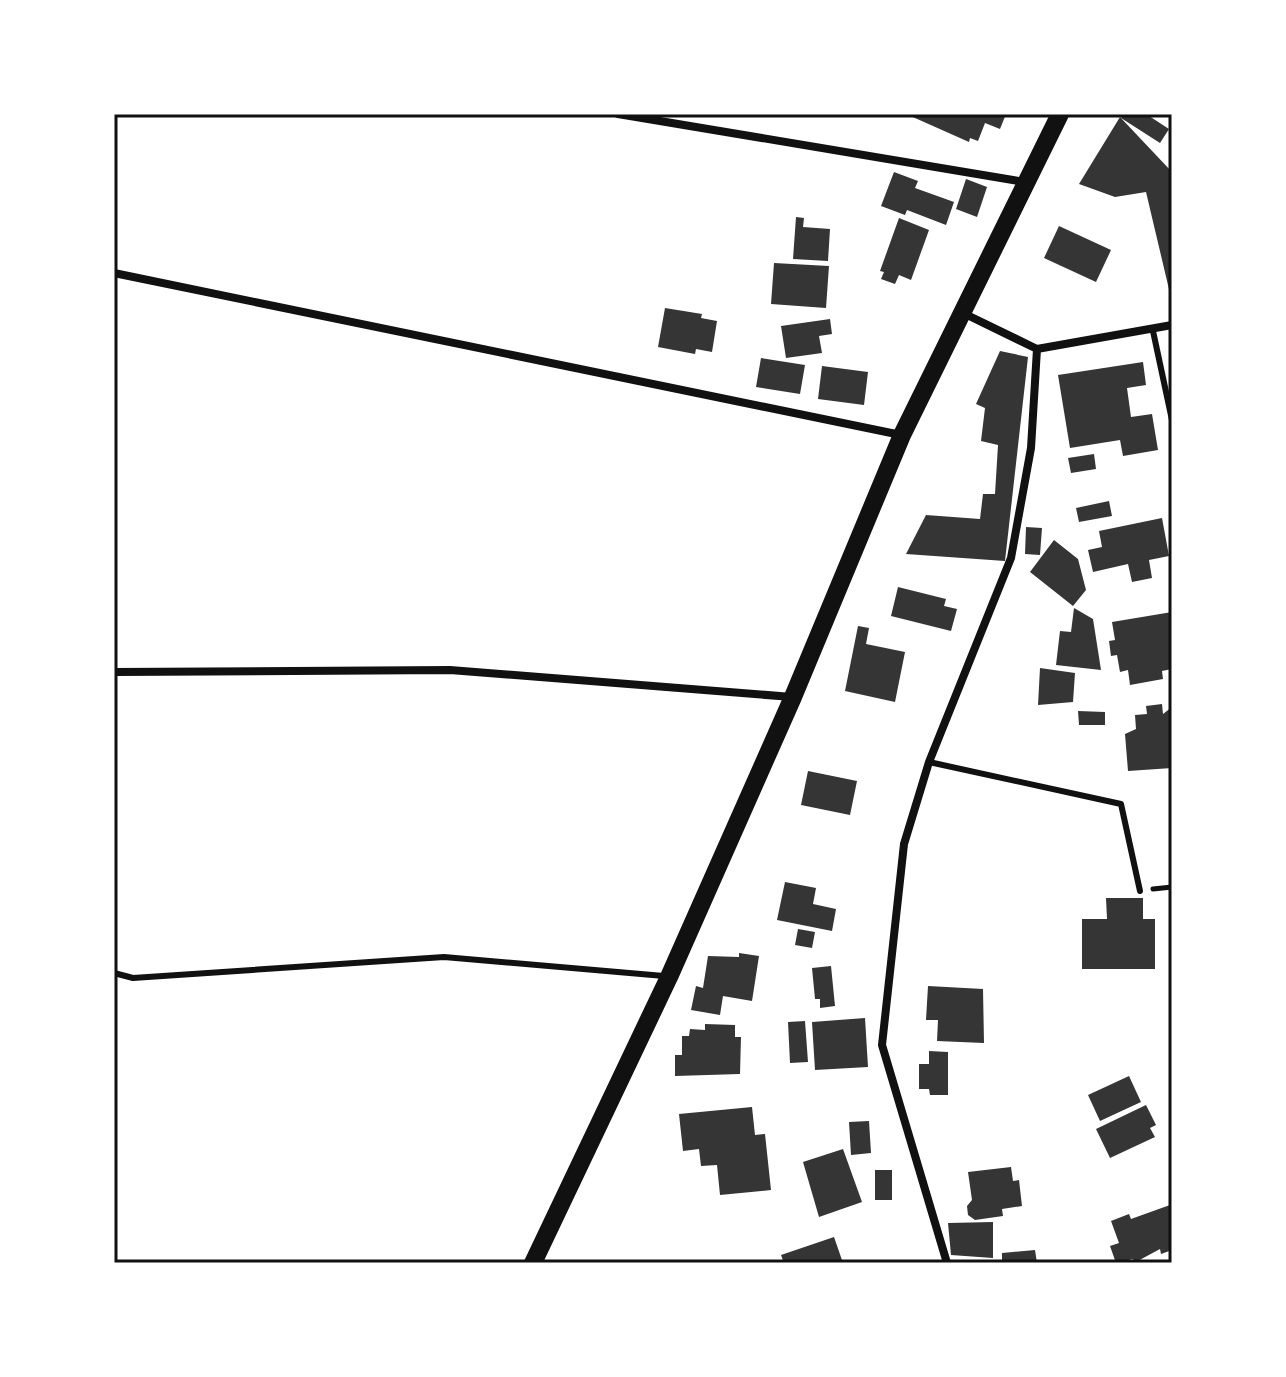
<svg xmlns="http://www.w3.org/2000/svg" width="1286" height="1377" font-family="'Sofia Sans Condensed',sans-serif">
<rect width="100%" height="100%" fill="#fff"/>
<path fill="#353535" d="M 906,114 L 1006,114 L 1000,129 L 985,123 L 978,141 L 970,138 L 969,142 Z
M 1124,114 L 1146,114 L 1169,129 L 1160,143 L 1121,118 Z
M 1120,117 L 1172,172 L 1172,302 L 1146,192 L 1115,197 L 1079,184 Z
M 894,172 L 918,181 L 915,188 L 954,202 L 946,225 L 907,210 L 905,215 L 881,206 Z
M 966,179 L 987,187 L 977,217 L 956,209 Z
M 796,217 L 804,218 L 803,227 L 830,229 L 828,261 L 793,259 Z
M 899,218 L 929,230 L 911,280 L 899,275 L 895,284 L 881,279 L 884,272 L 880,271 Z
M 1059,226 L 1111,250 L 1096,282 L 1044,258 Z
M 774,263 L 829,266 L 826,308 L 771,304 Z
M 665,308 L 702,314 L 701,318 L 717,321 L 712,352 L 696,349 L 695,354 L 658,347 Z
M 830,319 L 832,334 L 819,336 L 822,353 L 786,358 L 781,326 Z
M 1000,351 L 1028,357 L 1005,561 L 906,554 L 926,515 L 980,519 L 983,494 L 995,494 L 998,445 L 981,441 L 985,408 L 976,404 Z
M 761,358 L 805,365 L 800,394 L 756,387 Z
M 1143,362 L 1146,385 L 1127,388 L 1131,417 L 1152,414 L 1158,450 L 1123,456 L 1120,440 L 1070,448 L 1058,375 Z
M 822,366 L 868,372 L 864,405 L 818,399 Z
M 1094,454 L 1096,469 L 1071,473 L 1068,458 Z
M 1109,501 L 1112,516 L 1079,522 L 1076,508 Z
M 1162,518 L 1169,556 L 1149,560 L 1152,578 L 1132,582 L 1128,564 L 1093,572 L 1088,550 L 1102,547 L 1099,531 Z
M 1026,527 L 1042,528 L 1040,555 L 1025,554 Z
M 1054,540 L 1078,559 L 1086,590 L 1073,606 L 1030,572 Z
M 898,587 L 946,599 L 944,606 L 957,609 L 951,631 L 891,616 Z
M 1074,608 L 1093,619 L 1101,670 L 1056,665 L 1060,631 L 1071,632 Z
M 1172,612 L 1172,669 L 1162,671 L 1163,679 L 1130,685 L 1128,670 L 1120,672 L 1117,655 L 1111,656 L 1109,641 L 1115,640 L 1112,622 Z
M 858,626 L 869,628 L 866,644 L 905,652 L 895,702 L 845,691 Z
M 1040,668 L 1075,673 L 1073,702 L 1038,705 Z
M 1162,704 L 1163,714 L 1172,707 L 1172,768 L 1128,771 L 1125,734 L 1136,729 L 1135,715 L 1147,714 L 1146,706 Z
M 1078,711 L 1105,712 L 1105,725 L 1079,725 Z
M 808,771 L 857,781 L 850,815 L 801,805 Z
M 785,882 L 816,888 L 813,904 L 836,909 L 832,931 L 777,920 Z
M 1106,898 L 1143,898 L 1143,919 L 1155,919 L 1155,969 L 1082,969 L 1082,919 L 1107,919 Z
M 798,929 L 815,932 L 812,948 L 795,945 Z
M 739,953 L 759,956 L 752,1001 L 723,996 L 720,1015 L 691,1010 L 696,986 L 703,988 L 708,956 L 739,957 Z
M 831,966 L 835,1006 L 820,1008 L 820,999 L 815,999 L 812,968 Z
M 928,986 L 983,989 L 984,1043 L 937,1041 L 938,1020 L 926,1020 Z
M 865,1018 L 868,1067 L 815,1070 L 812,1022 Z
M 805,1021 L 808,1062 L 790,1063 L 788,1022 Z
M 705,1024 L 735,1025 L 735,1037 L 741,1037 L 740,1074 L 675,1076 L 675,1055 L 682,1055 L 682,1036 L 689,1036 L 690,1029 L 705,1030 Z
M 929,1051 L 948,1052 L 948,1095 L 930,1095 L 929,1089 L 919,1089 L 919,1064 L 929,1064 Z
M 1129,1076 L 1141,1102 L 1100,1121 L 1088,1095 Z
M 1146,1105 L 1156,1125 L 1150,1128 L 1155,1137 L 1110,1158 L 1096,1129 Z
M 752,1107 L 755,1135 L 765,1134 L 771,1190 L 720,1195 L 717,1165 L 701,1166 L 699,1149 L 683,1151 L 679,1114 Z
M 869,1121 L 871,1153 L 851,1155 L 849,1122 Z
M 843,1149 L 862,1202 L 819,1217 L 803,1162 Z
M 1011,1167 L 1013,1181 L 1019,1180 L 1022,1206 L 1002,1209 L 1003,1216 L 975,1220 L 968,1215 L 967,1206 L 972,1200 L 968,1172 Z
M 875,1170 L 892,1170 L 892,1200 L 875,1200 Z
M 1170,1205 L 1172,1250 L 1161,1254 L 1160,1249 L 1134,1263 L 1133,1259 L 1116,1263 L 1110,1246 L 1119,1243 L 1111,1221 L 1129,1214 L 1131,1219 Z
M 993,1222 L 993,1258 L 951,1255 L 948,1223 Z
M 834,1237 L 843,1263 L 784,1263 L 781,1255 Z
M 1035,1250 L 1037,1263 L 1002,1263 L 1002,1253 Z"/>
<g fill="none" stroke-linecap="round" stroke-linejoin="round">
<path stroke="#111" stroke-width="5" d="M 1153,889 L 1172,887"/>
<path stroke="#111" stroke-width="6" d="M 1153,331 L 1172,420
M 929,762 L 1121,804 L 1140,891
M 114,973 L 133,978 L 444,957 L 664,976"/>
<path stroke="#111" stroke-width="8" d="M 618,114 L 1025,182
M 114,273 L 901,435
M 963,313 L 1037,349 L 1172,325
M 114,672 L 450,670 L 792,697
M 947,1263 L 882,1045 L 904,844 L 929,762 L 1011,558 L 1031,448 L 1037,349"/>
<path stroke="#111" stroke-width="18" d="M 533,1263 L 669,977 L 793,697 L 902,435 L 1060,114"/>
</g>
<rect width="1286" height="1377" fill="none" stroke="#ffffff" stroke-width="232"/>
<rect x="116" y="116" width="1054" height="1145" fill="none" stroke="#111" stroke-width="3"/>
</svg>
